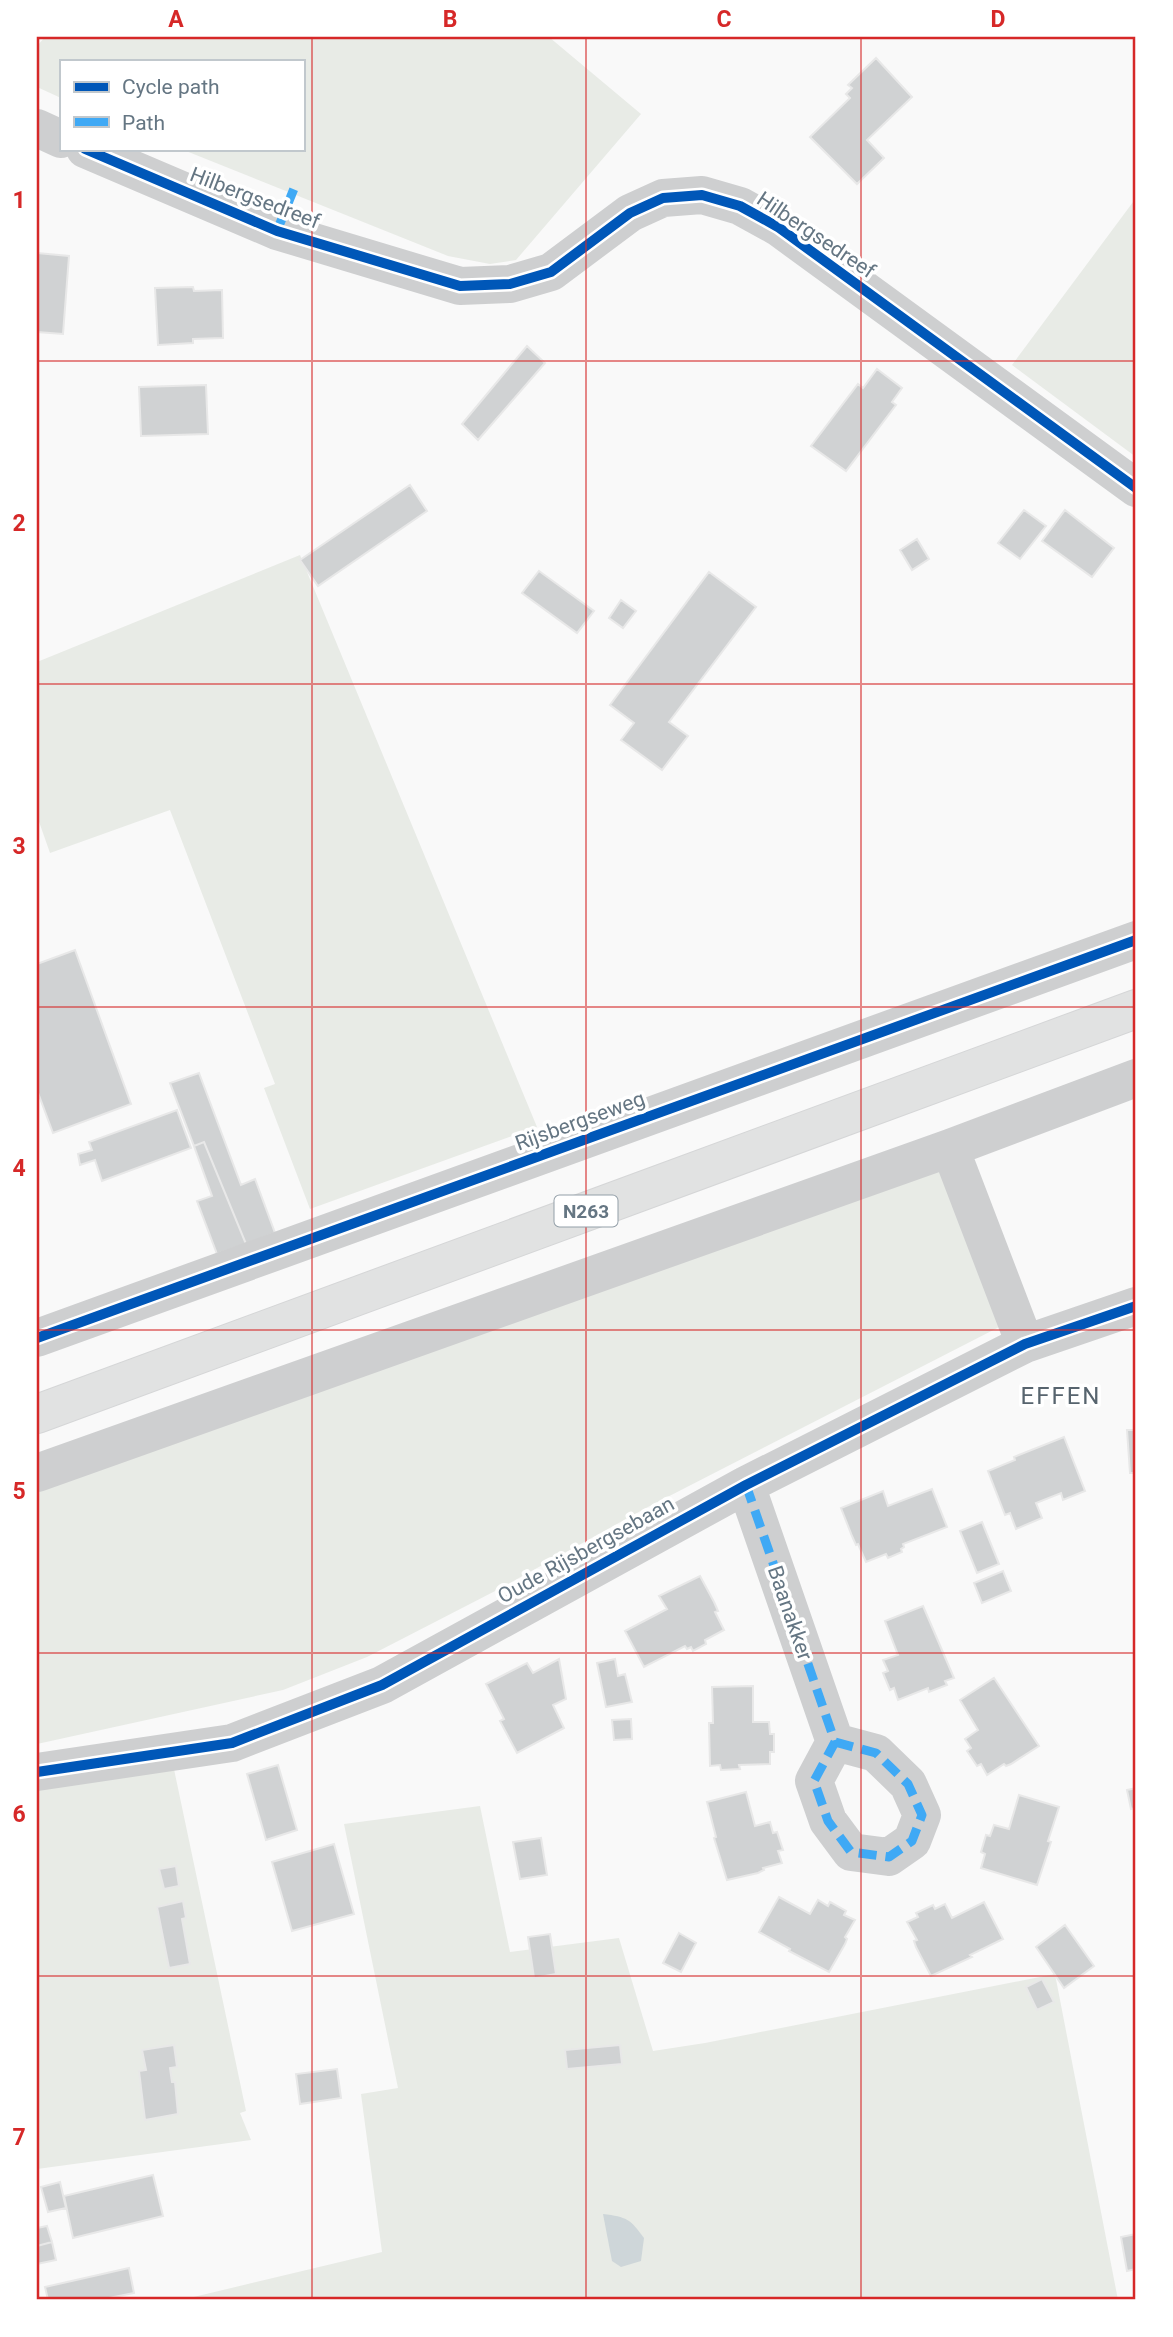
<svg xmlns="http://www.w3.org/2000/svg" width="1173" height="2337" font-family="Roboto,sans-serif">
<rect width="100%" height="100%" fill="#f9f9f9"/>
<path fill="#e8ebe6" d="M 45,37 L 549,37 L 641,114 L 516,260 L 490,264 L 448,256 L 181,149 L 303,149 L 303,61 L 61,61 L 61,98 L 37,87 L 37,46 Z
M 1136,198 L 1136,457 L 1012,365 Z
M 300,555 L 537,1127 L 310,1209 L 264,1088 L 275,1084 L 170,810 L 50,853 L 37,816 L 37,662 Z
M 938,1164 L 1007,1323 L 646,1508 L 499,1589 L 367,1657 L 283,1690 L 37,1744 L 37,1492 Z
M 171,1755 L 246,2111 L 240,2113 L 251,2140 L 37,2169 L 37,1779 Z
M 480,1806 L 510,1952 L 619,1938 L 653,2051 L 705,2043 L 1055,1974 L 1118,2300 L 181,2300 L 382,2252 L 361,2094 L 398,2088 L 344,1824 Z"/>
<path fill="#ced6d9" d="M 603,2214 C 627,2217 630,2219 644,2238 L 641,2261 L 621,2267 L 612,2261 Z"/>
<path fill="#d0d2d3" stroke="#e8e8e8" stroke-width="2" d="M 876,58 L 912,97 L 867,140 L 884,158 L 857,184 L 810,137 L 850,98 L 846,94 L 852,88 L 848,85 Z
M 37,253 L 69,256 L 63,334 L 37,332 Z
M 193,287 L 194,291 L 222,290 L 223,338 L 193,339 L 193,343 L 158,345 L 155,288 Z
M 527,346 L 545,363 L 478,440 L 462,424 Z
M 877,369 L 902,388 L 892,402 L 896,405 L 846,471 L 811,446 L 858,384 L 863,388 Z
M 206,385 L 208,434 L 141,436 L 139,387 Z
M 410,485 L 427,511 L 318,586 L 300,560 Z
M 1024,510 L 1046,526 L 1020,559 L 998,543 Z
M 1065,510 L 1114,548 L 1092,577 L 1042,541 Z
M 917,539 L 929,559 L 912,570 L 900,550 Z
M 539,571 L 594,611 L 577,633 L 522,593 Z
M 709,572 L 756,607 L 669,722 L 688,736 L 662,770 L 621,740 L 634,723 L 610,705 Z
M 621,600 L 636,611 L 623,628 L 609,618 Z
M 75,950 L 131,1104 L 53,1133 L 37,1090 L 37,964 Z
M 199,1073 L 241,1185 L 255,1179 L 275,1233 L 246,1244 L 204,1142 L 194,1146 L 170,1083 Z
M 177,1110 L 191,1148 L 102,1181 L 95,1160 L 80,1165 L 78,1154 L 92,1150 L 89,1142 Z
M 204,1142 L 246,1244 L 217,1254 L 197,1201 L 212,1196 L 194,1146 Z
M 1127,1430 L 1136,1430 L 1136,1473 L 1130,1473 Z
M 1064,1437 L 1085,1491 L 1063,1500 L 1061,1493 L 1036,1503 L 1042,1518 L 1016,1529 L 1010,1513 L 1005,1515 L 988,1471 L 1015,1460 L 1014,1457 Z
M 932,1489 L 947,1527 L 903,1544 L 904,1547 L 901,1549 L 902,1552 L 888,1558 L 886,1554 L 866,1562 L 858,1544 L 856,1545 L 852,1536 L 841,1508 L 883,1491 L 888,1506 Z
M 982,1522 L 999,1564 L 977,1573 L 960,1531 Z
M 1003,1571 L 1011,1591 L 982,1603 L 974,1583 Z
M 700,1576 L 714,1602 L 718,1611 L 715,1612 L 724,1630 L 705,1640 L 706,1644 L 693,1651 L 691,1647 L 687,1649 L 685,1646 L 644,1667 L 625,1631 L 667,1609 L 659,1596 Z
M 923,1606 L 954,1678 L 945,1681 L 947,1685 L 929,1692 L 928,1688 L 898,1700 L 894,1688 L 890,1690 L 883,1673 L 888,1671 L 883,1660 L 898,1655 L 885,1621 Z
M 559,1659 L 566,1699 L 553,1705 L 564,1728 L 517,1753 L 500,1721 L 504,1719 L 486,1684 L 527,1663 L 533,1673 Z
M 615,1659 L 618,1676 L 625,1674 L 632,1702 L 606,1707 L 597,1663 Z
M 994,1678 L 1039,1746 L 1011,1764 L 1006,1766 L 1004,1764 L 987,1775 L 981,1764 L 977,1766 L 967,1751 L 971,1748 L 965,1739 L 978,1730 L 960,1700 Z
M 753,1686 L 753,1722 L 769,1722 L 770,1734 L 774,1734 L 774,1752 L 770,1752 L 770,1764 L 739,1765 L 740,1769 L 721,1770 L 720,1765 L 710,1766 L 709,1723 L 713,1723 L 712,1687 Z
M 631,1719 L 632,1739 L 614,1740 L 612,1720 Z
M 278,1765 L 297,1830 L 266,1840 L 247,1774 Z
M 1136,1788 L 1136,1808 L 1131,1809 L 1127,1790 Z
M 746,1792 L 755,1826 L 770,1822 L 773,1833 L 777,1832 L 783,1850 L 778,1851 L 782,1863 L 763,1868 L 764,1870 L 758,1873 L 727,1880 L 714,1838 L 716,1837 L 707,1802 Z
M 1019,1795 L 1059,1807 L 1048,1841 L 1051,1842 L 1037,1885 L 981,1868 L 985,1854 L 981,1852 L 986,1835 L 990,1836 L 994,1825 L 1009,1829 Z
M 541,1838 L 547,1875 L 520,1879 L 513,1842 Z
M 334,1844 L 354,1914 L 292,1931 L 272,1862 Z
M 176,1866 L 179,1886 L 164,1889 L 159,1869 Z
M 779,1897 L 810,1914 L 818,1900 L 828,1906 L 830,1902 L 846,1911 L 844,1915 L 855,1920 L 845,1937 L 847,1939 L 845,1944 L 829,1972 L 789,1951 L 790,1949 L 759,1932 Z
M 183,1901 L 186,1918 L 182,1919 L 190,1964 L 169,1968 L 157,1907 Z
M 984,1902 L 1003,1939 L 970,1955 L 972,1957 L 931,1976 L 916,1947 L 914,1941 L 917,1940 L 907,1922 L 918,1917 L 916,1913 L 933,1905 L 935,1909 L 945,1904 L 952,1918 Z
M 1065,1925 L 1094,1966 L 1064,1988 L 1036,1947 Z
M 679,1933 L 696,1943 L 681,1972 L 663,1963 Z
M 550,1934 L 556,1974 L 534,1978 L 528,1937 Z
M 1042,1979 L 1054,2002 L 1037,2010 L 1026,1987 Z
M 174,2045 L 177,2067 L 170,2068 L 172,2082 L 175,2082 L 178,2114 L 145,2120 L 139,2071 L 146,2070 L 142,2050 Z
M 620,2045 L 622,2064 L 567,2069 L 565,2050 Z
M 337,2069 L 341,2098 L 300,2104 L 296,2074 Z
M 153,2175 L 163,2216 L 73,2238 L 64,2196 Z
M 60,2182 L 66,2208 L 48,2212 L 41,2187 Z
M 47,2226 L 52,2242 L 37,2246 L 37,2228 Z
M 1136,2234 L 1136,2269 L 1127,2271 L 1121,2237 Z
M 52,2242 L 56,2260 L 37,2264 L 37,2246 Z
M 129,2268 L 134,2293 L 99,2300 L 48,2300 L 45,2287 Z"/>
<g fill="none" stroke-linecap="round" stroke-linejoin="round">
<defs>
<path id="primary" d="M 37,1414 L 1136,1009"/>
</defs>
<use href="#primary" stroke="#d5d6d7" stroke-width="40"/>
<path stroke="#cecfd0" stroke-width="38" d="M 37,128 L 61,139
M 85,149 L 277,231 L 460,286 L 510,284 L 551,272 L 630,213 L 663,198 L 702,195 L 740,206 L 778,227 L 1136,488
M 950,1148 L 1025,1344
M 37,1338 L 1136,940
M 37,1473 L 950,1148 L 1136,1078
M 746,1485 L 835,1742 L 814,1781 L 828,1821 L 851,1852 L 889,1857 L 912,1841 L 922,1815 L 908,1784 L 876,1753 L 835,1742
M 37,1772 L 232,1743 L 382,1685 L 746,1485 L 1025,1344 L 1136,1306"/>
<use href="#primary" stroke="#e1e2e2" stroke-width="38"/>
<path stroke="#3fa9f5" stroke-width="9" stroke-dasharray="18 9" stroke-linecap="butt" d="M 277,231 L 295,186
M 746,1485 L 835,1742 L 814,1781 L 828,1821 L 851,1852 L 889,1857 L 912,1841 L 922,1815 L 908,1784 L 876,1753 L 835,1742"/>
<defs>
<path id="cycleway" d="M 85,149 L 277,231 L 460,286 L 510,284 L 551,272 L 630,213 L 663,198 L 702,195 L 740,206 L 778,227 L 1136,488
M 37,1338 L 1136,940
M 37,1772 L 232,1743 L 382,1685 L 746,1485 L 1025,1344 L 1136,1306"/>
</defs>
<use href="#cycleway" stroke="#fff" stroke-width="15"/>
<use href="#cycleway" stroke="#0057b8" stroke-width="10"/>
</g>
<path fill="none" stroke="#d62828" stroke-width="2" stroke-opacity="0.55" d="M 312,37 L 312,2300M 586,37 L 586,2300M 861,37 L 861,2300M 37,361 L 1136,361M 37,684 L 1136,684M 37,1007 L 1136,1007M 37,1330 L 1136,1330M 37,1653 L 1136,1653M 37,1976 L 1136,1976"/>
<g text-anchor="middle" stroke-width="7" stroke-linejoin="round" paint-order="stroke">
<rect fill="#fff" stroke="#939fa8" stroke-width="2" x="554.5" y="1195.5" width="63" height="31" rx="5"/>
<g font-size="19" font-weight="bold" fill="#657683">
<text x="586" y="1218">N263</text>
</g>
<g font-size="21" fill="#657683" stroke="#fff">
<text transform="translate(255 198) rotate(21)" y="7">Hilbergsedreef</text>
<text transform="translate(816 235) rotate(34)" y="7">Hilbergsedreef</text>
<text transform="translate(580 1121) rotate(-20)" y="7">Rijsbergseweg</text>
<text transform="translate(586 1550) rotate(-29)" y="7">Oude Rijsbergsebaan</text>
<text transform="translate(790 1613) rotate(71)" y="7">Baanakker</text>
</g>
<g font-size="24" letter-spacing="2" fill="#57646e" stroke="#fff">
<text x="1061" y="1404">EFFEN</text>
</g>
</g>
<rect width="1173" height="2337" fill="none" stroke="#ffffff" stroke-width="77"/>
<rect x="60" y="60" width="245" height="91" fill="#ffffff" stroke="#c1c8cd" stroke-width="2"/>
<rect x="74" y="82" width="35" height="10" fill="#0057b8" stroke="#c1c8cd" stroke-width="2"/>
<text x="122" y="94" font-size="21" fill="#657683">Cycle path</text>
<rect x="74" y="117" width="35" height="10" fill="#3fa9f5" stroke="#c1c8cd" stroke-width="2"/>
<text x="122" y="130" font-size="21" fill="#657683">Path</text>
<rect x="38" y="38" width="1096" height="2260" fill="none" stroke="#d62828" stroke-width="2.5"/>
<g font-size="23" text-anchor="middle" font-weight="bold" fill="#d62828">
<text x="176" y="27">A</text>
<text x="450" y="27">B</text>
<text x="724" y="27">C</text>
<text x="998" y="27">D</text>
<text x="19" y="208">1</text>
<text x="19" y="531">2</text>
<text x="19" y="854">3</text>
<text x="19" y="1176">4</text>
<text x="19" y="1499">5</text>
<text x="19" y="1822">6</text>
<text x="19" y="2145">7</text>
</g>
</svg>
